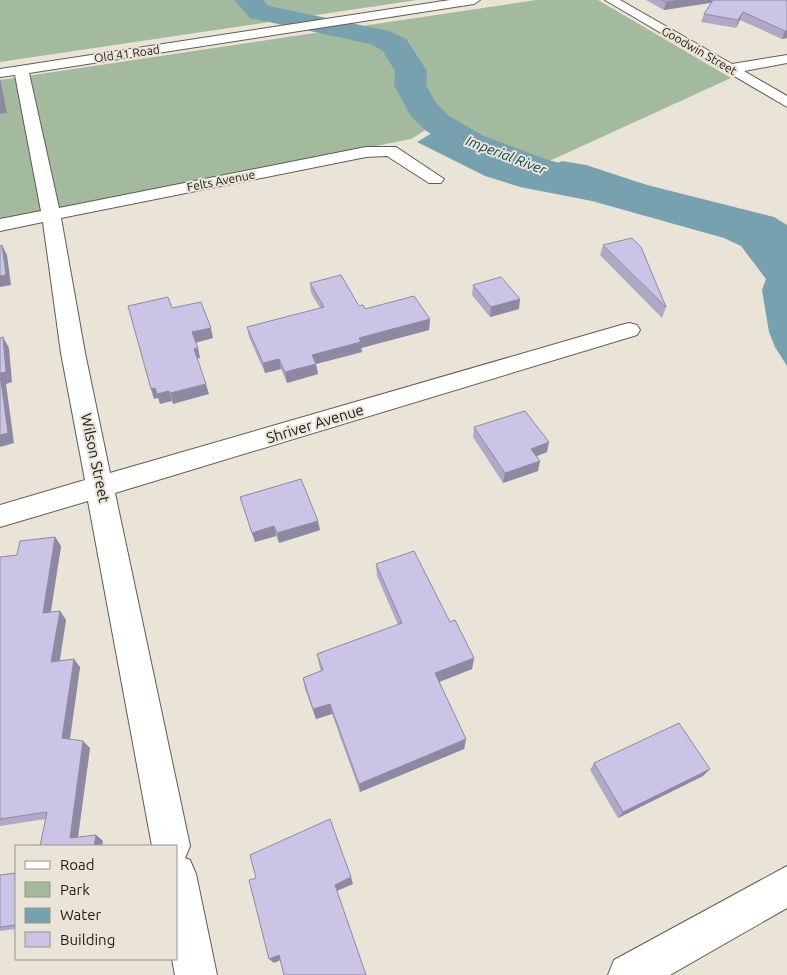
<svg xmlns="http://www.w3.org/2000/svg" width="787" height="975" font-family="Ubuntu,sans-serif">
<rect width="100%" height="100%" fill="#eae3d7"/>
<path fill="#a3ba9e" d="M 0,0 L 417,0 L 0,62 Z
M 536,0 L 598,0 L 731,78 L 534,168 L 471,144 L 437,123 L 411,139 L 0,221 L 0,80 Z"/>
<path fill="#77a1af" d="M 437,130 L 465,148 L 530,172 L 540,172 L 562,161 L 586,165 L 653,187 L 693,209 L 711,215 L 787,235 L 787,366 L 775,347 L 769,332 L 762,290 L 766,279 L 741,246 L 724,238 L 592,201 L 520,187 L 485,176 L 417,142 Z"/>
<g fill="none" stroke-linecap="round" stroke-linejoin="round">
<path fill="#77a1af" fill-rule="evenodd" d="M 234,0 L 263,0 L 269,6 L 389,31 L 406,39 L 410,45 L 427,71 L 426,85 L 436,103 L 449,116 L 484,136 L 548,160 L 774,217 L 787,225 L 787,256 L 772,252 L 745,235 L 520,176 L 458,152 L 425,130 L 410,115 L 394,85 L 395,71 L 383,51 L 370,44 L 250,18 Z"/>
<defs>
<path id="minor" d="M 450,0 L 480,0 L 474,4 L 29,73 L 59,208 L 366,147 L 396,147 L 444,179 L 441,183 L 429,183 L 387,156 L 366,157 L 61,218 L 85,353 L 110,473 L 621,325 L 629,323 L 637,325 L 640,330 L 637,335 L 115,493 L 190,846 L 185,858 L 190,860 L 196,874 L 217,975 L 175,975 L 172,959 L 176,959 L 176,846 L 152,846 L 88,501 L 0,527 L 0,505 L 85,480 L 61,353 L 43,222 L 0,231 L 0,219 L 41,211 L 15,75 L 0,77 L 0,69 Z
M 605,0 L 620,0 L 732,64 L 787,55 L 787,63 L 744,71 L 787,96 L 787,107 Z
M 787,866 L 787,908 L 670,975 L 608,975 L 614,960 Z"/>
</defs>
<use href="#minor" stroke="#625d52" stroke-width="2"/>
<use href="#minor" fill="#fff" fill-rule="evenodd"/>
</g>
<path fill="#afa9c7" d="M 646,0 L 787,0 L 787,38 L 782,39 L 740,20 L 736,28 L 701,22 L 704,14 L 711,3 L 664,10 Z
M 603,245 L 666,307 L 662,318 L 600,255 Z
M 310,283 L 365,309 L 430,319 L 429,330 L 361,348 L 362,352 L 316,364 L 318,374 L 287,383 L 281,369 L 265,373 L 249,337 L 247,327 L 320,308 L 311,293 Z
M 473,285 L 519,309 L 490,317 L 472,295 Z
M 474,427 L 547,452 L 537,456 L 538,471 L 503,483 L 473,437 Z
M 240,497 L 320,530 L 279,543 L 276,536 L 255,542 Z
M 55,537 L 61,546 L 51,612 L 60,611 L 66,620 L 60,661 L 80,667 L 70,739 L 90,748 L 78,837 L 96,835 L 103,841 L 40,846 L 46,819 L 0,826 L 0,557 L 17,555 Z
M 376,564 L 450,622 L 474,658 L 472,669 L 439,682 L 466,739 L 464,749 L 360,792 L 332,714 L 316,719 L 305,689 L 303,678 L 321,671 L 319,665 L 317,654 L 398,625 L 377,576 Z
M 594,763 L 703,776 L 618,818 L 590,770 Z
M 16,873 L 16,929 L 0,931 L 0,875 Z"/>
<path fill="#8e89a2" d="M 680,0 L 715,0 L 714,2 L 664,10 L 666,2 Z
M 743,12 L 740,20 L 736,28 L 738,20 Z
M 785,31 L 787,31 L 787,38 L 782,39 Z
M 0,78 L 7,113 L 0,114 Z
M 2,245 L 7,255 L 11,285 L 0,287 L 0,276 Z
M 520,299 L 519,309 L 490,317 L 491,307 Z
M 430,319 L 429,330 L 361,348 L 362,352 L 316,364 L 318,374 L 287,383 L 285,372 L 312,355 L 359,338 Z
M 211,328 L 213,338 L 195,343 L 192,332 Z
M 3,337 L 9,348 L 12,382 L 6,384 L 14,443 L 0,447 L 0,373 Z
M 198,348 L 200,358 L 197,359 L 194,349 Z
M 279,359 L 281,369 L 265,373 L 263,363 Z
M 206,384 L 209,394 L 173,404 L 170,393 Z
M 155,388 L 169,391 L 172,401 L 160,404 L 158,398 L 154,399 L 151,389 Z
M 549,442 L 547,452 L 529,459 L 531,449 Z
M 540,461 L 538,471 L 503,483 L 505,473 Z
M 318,521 L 320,530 L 279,543 L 277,533 Z
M 274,526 L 276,536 L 255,542 L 252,533 Z
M 55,537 L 61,546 L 49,622 L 43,613 Z
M 60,611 L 66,620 L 58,670 L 51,662 Z
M 474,658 L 472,669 L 434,684 L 435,673 Z
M 74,659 L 80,667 L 69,745 L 62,738 Z
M 330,704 L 332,714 L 316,719 L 313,709 Z
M 466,739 L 464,749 L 360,792 L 359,784 Z
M 83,741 L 90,748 L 77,844 L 70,838 Z
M 710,769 L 703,776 L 618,818 L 623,812 Z
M 96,835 L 103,841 L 102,846 L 94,846 Z
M 351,877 L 353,884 L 337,891 L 335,885 Z
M 279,955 L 283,959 L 274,963 L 269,959 Z"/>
<path fill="#cbc4e7" stroke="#8e89a2" d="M 662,0 L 680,0 L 666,2 Z
M 713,0 L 787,0 L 787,31 L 785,31 L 743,12 L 738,20 L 704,14 Z
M 632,238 L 641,247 L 666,307 L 603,245 Z
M 2,245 L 6,275 L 0,276 L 0,246 Z
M 341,275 L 359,306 L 363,305 L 365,309 L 414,296 L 430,319 L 359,338 L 361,342 L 312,355 L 316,364 L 285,372 L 279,359 L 263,363 L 247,327 L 324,307 L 310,283 Z
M 501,277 L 520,299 L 491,307 L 473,285 Z
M 168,297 L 172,308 L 201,302 L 211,328 L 192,332 L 198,348 L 194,349 L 206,384 L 170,393 L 169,391 L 157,394 L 155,388 L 151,389 L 128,306 Z
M 3,337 L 6,372 L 0,373 L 8,433 L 0,435 L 0,338 Z
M 525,411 L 549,442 L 531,449 L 540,461 L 505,473 L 474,427 Z
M 301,479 L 318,521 L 277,533 L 274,526 L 252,533 L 240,497 Z
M 55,537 L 43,613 L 60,611 L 51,662 L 74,659 L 62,738 L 83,741 L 70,838 L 96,835 L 94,846 L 40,846 L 47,812 L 0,819 L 0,557 L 17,555 L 20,541 Z
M 414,551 L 450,622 L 455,620 L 474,658 L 435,673 L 466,739 L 359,784 L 330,704 L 313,709 L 303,678 L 323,670 L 317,654 L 402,623 L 376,564 Z
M 679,723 L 710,769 L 623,812 L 594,763 Z
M 330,819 L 351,877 L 335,885 L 366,975 L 284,975 L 279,955 L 269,959 L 249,880 L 256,878 L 250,855 Z
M 16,873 L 16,925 L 0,927 L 0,875 Z"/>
<g text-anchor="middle" stroke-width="4" stroke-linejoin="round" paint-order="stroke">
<g font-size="12" fill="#1e1c17" stroke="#eae3d7">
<text transform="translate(699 51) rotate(30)" y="4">Goodwin Street</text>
<text transform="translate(127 54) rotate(-8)" y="4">Old 41 Road</text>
<text transform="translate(221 181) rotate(-11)" y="4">Felts Avenue</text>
</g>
<g font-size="14" font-style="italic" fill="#0b4959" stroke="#eae3d7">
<text transform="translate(506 155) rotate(21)" y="5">Imperial River</text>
</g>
<g font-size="15" fill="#1e1c17" stroke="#eae3d7">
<text transform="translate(315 424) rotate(-17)" y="5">Shriver Avenue</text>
<text transform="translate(95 458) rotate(78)" y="5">Wilson Street</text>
</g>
</g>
<rect x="15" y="845" width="162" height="115" fill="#eae3d7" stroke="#98938a"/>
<rect x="25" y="861" width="25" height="8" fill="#ffffff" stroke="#98938a"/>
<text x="60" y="870" font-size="15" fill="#1e1c17">Road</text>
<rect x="25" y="882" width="25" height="15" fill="#a3ba9e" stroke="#98938a"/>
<text x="60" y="895" font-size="15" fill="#1e1c17">Park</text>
<rect x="25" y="908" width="25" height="15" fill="#77a1af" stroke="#98938a"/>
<text x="60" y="920" font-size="15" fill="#1e1c17">Water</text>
<rect x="25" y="932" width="25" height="15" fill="#cbc4e7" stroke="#98938a"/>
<text x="60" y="945" font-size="15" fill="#1e1c17">Building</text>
</svg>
